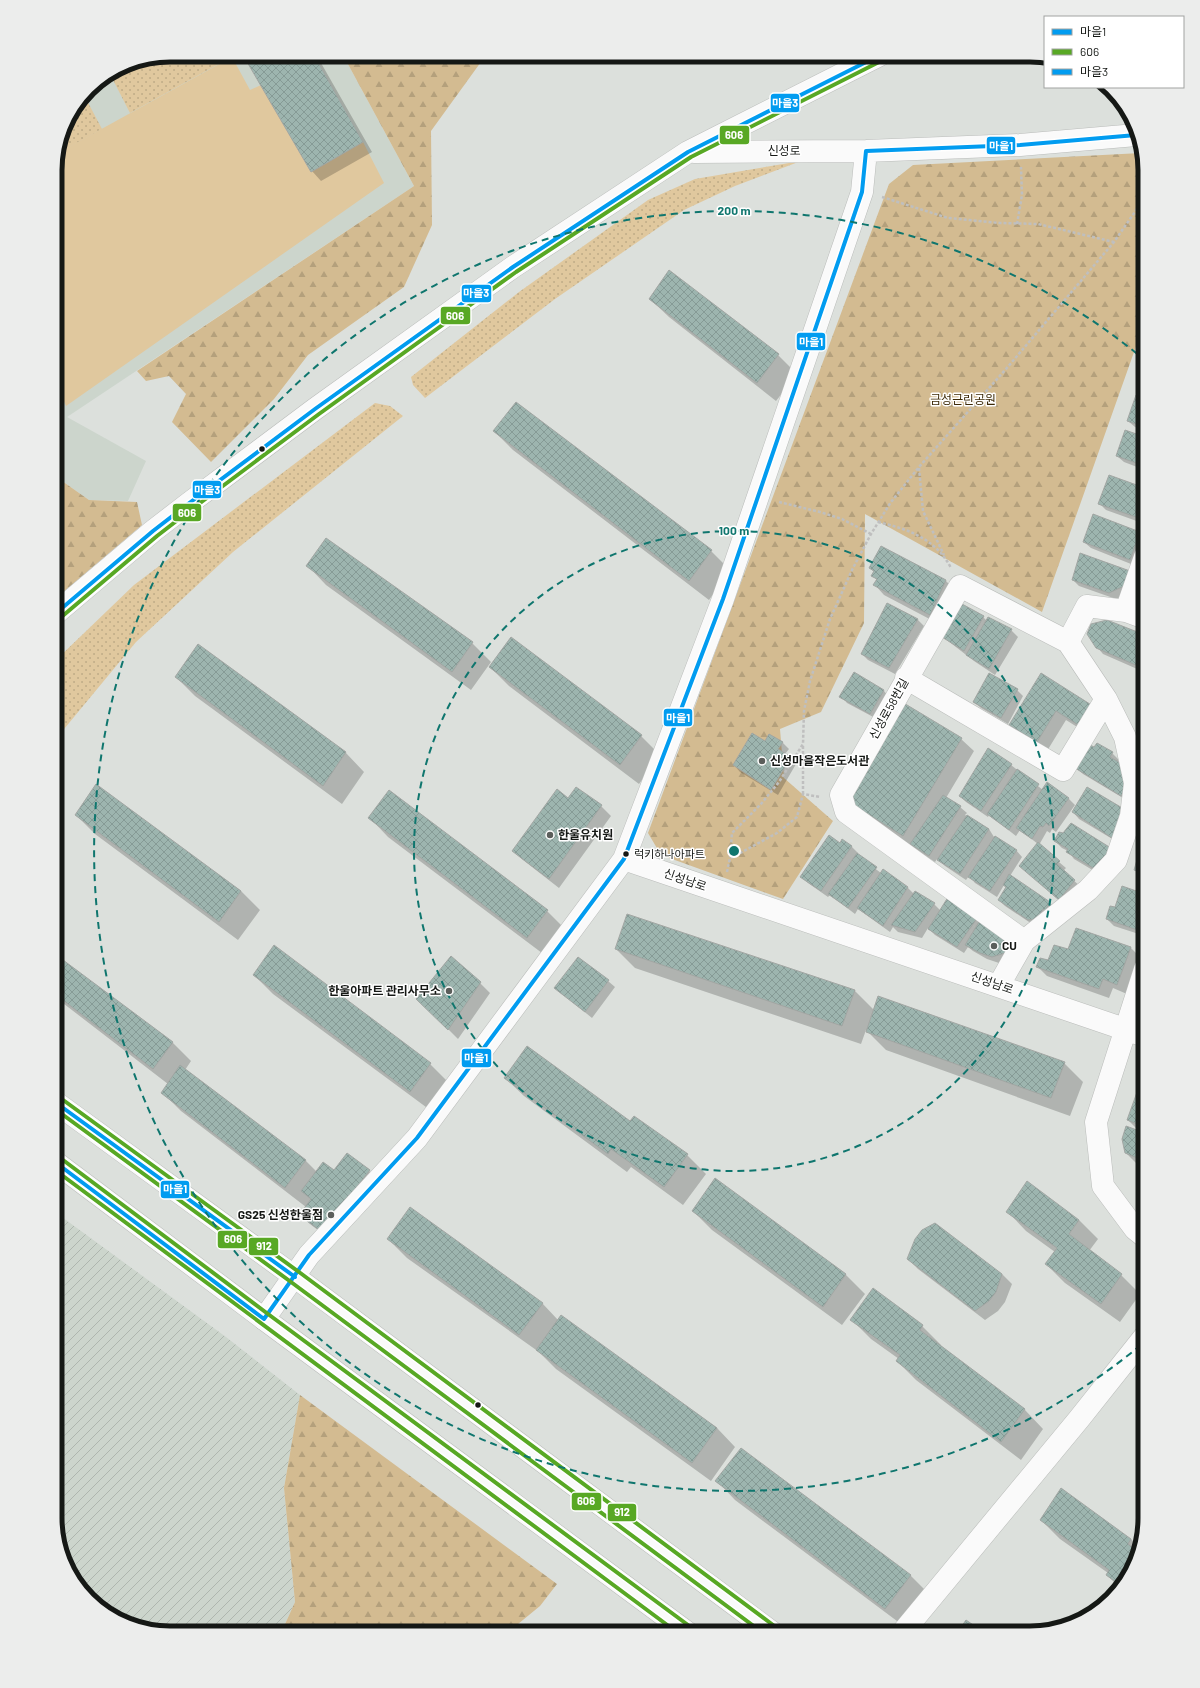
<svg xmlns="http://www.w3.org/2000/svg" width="1200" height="1688" font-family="Barlow,'Noto Sans KR',sans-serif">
<defs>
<pattern id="industrial-furrows" width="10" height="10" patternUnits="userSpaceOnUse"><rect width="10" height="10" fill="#ccd5cc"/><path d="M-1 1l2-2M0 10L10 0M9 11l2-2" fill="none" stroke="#aeb6ae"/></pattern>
<pattern id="grass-dots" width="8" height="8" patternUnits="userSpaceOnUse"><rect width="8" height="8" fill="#e0c89e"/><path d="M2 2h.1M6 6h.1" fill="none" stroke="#bfab87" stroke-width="1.8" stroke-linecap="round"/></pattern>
<pattern id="forest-firs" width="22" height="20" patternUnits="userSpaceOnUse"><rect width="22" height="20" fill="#d3bb91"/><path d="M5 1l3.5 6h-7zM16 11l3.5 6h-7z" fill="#b4a07c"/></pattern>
<pattern id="building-cross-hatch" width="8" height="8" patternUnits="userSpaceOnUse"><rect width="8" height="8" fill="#9db5af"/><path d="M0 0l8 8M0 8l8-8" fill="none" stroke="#869b96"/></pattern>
</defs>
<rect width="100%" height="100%" fill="#dce0dc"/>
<path fill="#ccd5cc" d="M 170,55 L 343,55 L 414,186 L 67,417 L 146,461 L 128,501 L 89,500 L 55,476 L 55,162 L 64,126 L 89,88 L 126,64 Z"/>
<path fill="url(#industrial-furrows)" d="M 55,1212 L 226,1337 L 300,1395 L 284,1488 L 295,1602 L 281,1633 L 162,1633 L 112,1618 L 70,1576 L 55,1518 Z"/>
<path fill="url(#grass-dots)" d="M 170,55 L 235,55 L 130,113 L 110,74 L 126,64 Z
M 84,95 L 102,129 L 57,154 L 64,126 Z
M 801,161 L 735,186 L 684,210 L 555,299 L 425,398 L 413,385 L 411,377 L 519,292 L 648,200 L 695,179 Z
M 375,403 L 390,406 L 403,416 L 233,552 L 136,642 L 55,740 L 55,661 L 134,585 Z"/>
<path fill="url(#forest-firs)" d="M 343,55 L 486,55 L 431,131 L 432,225 L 404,287 L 308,355 L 274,399 L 211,462 L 172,422 L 186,394 L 169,376 L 146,381 L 137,371 L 414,186 Z
M 1141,153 L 1145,170 L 1145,321 L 1042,612 L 865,514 L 864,623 L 821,712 L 780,729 L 784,778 L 833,821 L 783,899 L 661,855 L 648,833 L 889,184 L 913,165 Z
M 55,476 L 89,500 L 137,502 L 142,525 L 55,599 Z
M 300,1395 L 557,1584 L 540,1606 L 507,1633 L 281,1633 L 295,1602 L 284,1488 Z"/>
<path fill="#e0c89e" d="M 232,57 L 250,90 L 261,85 L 311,172 L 363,142 L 384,183 L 66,406 L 55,382 L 55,162 L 58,153 Z"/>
<path fill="#0003" d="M 292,55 L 317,56 L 372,152 L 321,181 L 312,171 Z
M 650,299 L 778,355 L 797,374 L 776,401 L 669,317 Z
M 1145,399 L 1145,431 L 1135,427 L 1128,421 Z
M 494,431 L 711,551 L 730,570 L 709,600 L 513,450 Z
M 1145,438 L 1145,470 L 1124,462 L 1117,456 Z
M 1145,489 L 1145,524 L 1106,510 L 1100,504 Z
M 1139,533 L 1145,540 L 1136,566 L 1091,548 L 1084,542 Z
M 308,566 L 472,643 L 491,662 L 471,690 L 326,585 Z
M 870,568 L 946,581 L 955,590 L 939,624 L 884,595 L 875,585 L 877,580 L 872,575 L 874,572 Z
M 1129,572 L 1130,592 L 1116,599 L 1079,586 L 1073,580 Z
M 888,604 L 918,620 L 924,626 L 895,674 L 868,660 L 862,654 Z
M 983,617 L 987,621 L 1011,630 L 1018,637 L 995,675 L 974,661 L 943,637 Z
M 1145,636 L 1144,672 L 1103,654 L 1097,647 Z
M 511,638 L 641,736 L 660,755 L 639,784 L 509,686 L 490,667 Z
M 198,645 L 346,753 L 364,772 L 342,804 L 195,696 L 176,677 Z
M 854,673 L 884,691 L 890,698 L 877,719 L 847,703 L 841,696 Z
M 1042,674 L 1090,735 L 1066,720 L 1047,751 L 1020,734 L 1010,724 Z
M 1145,678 L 1145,702 L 1138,695 Z
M 1017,690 L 1023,696 L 1008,724 L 981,708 L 974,702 Z
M 770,735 L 783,743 L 789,749 L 785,754 L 796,764 L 778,795 L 740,772 L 734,765 L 765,742 Z
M 961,739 L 974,751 L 946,798 L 960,807 L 967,813 L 965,815 L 989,829 L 994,837 L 1016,850 L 1022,857 L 1010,876 L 1050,903 L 1056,909 L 1035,926 L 1005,906 L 999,900 L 1007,887 L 1004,885 L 997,897 L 975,883 L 969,876 L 966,880 L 945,866 L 937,859 L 935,862 L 918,851 L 869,819 L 856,805 Z
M 1112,753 L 1119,760 L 1117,762 L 1128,801 L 1083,774 L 1076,768 Z
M 1011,765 L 1043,790 L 1069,799 L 1075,805 L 1056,832 L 1052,829 L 1050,833 L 1047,831 L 1039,845 L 1066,868 L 1063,871 L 1081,887 L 1066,906 L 1027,872 L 1038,844 L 1020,830 L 1016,836 L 989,815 L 988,817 L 966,802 L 960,796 Z
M 96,785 L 241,891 L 260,910 L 238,940 L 95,834 L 76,815 Z
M 1088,788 L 1119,843 L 1079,819 L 1073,812 Z
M 568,799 L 601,806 L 611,816 L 559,888 L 523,860 L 513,851 Z
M 370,818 L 547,911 L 566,930 L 546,956 L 388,837 Z
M 1060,833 L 1106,878 L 1074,859 L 1068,851 L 1062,848 L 1055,841 Z
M 842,840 L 852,847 L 858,853 L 857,855 L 881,873 L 883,871 L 908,888 L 914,894 L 916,892 L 934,904 L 940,910 L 950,895 L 1014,940 L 999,963 L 987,959 L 973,951 L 968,947 L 964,953 L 935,935 L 928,928 L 922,938 L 898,932 L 893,927 L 890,932 L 858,909 L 855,914 L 830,895 L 828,897 L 808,883 L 801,877 L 840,844 Z
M 1145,853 L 1145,878 L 1135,870 Z
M 1145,895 L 1145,936 L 1114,926 L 1107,919 L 1115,909 Z
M 1077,930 L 1131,948 L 1141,958 L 1127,994 L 1113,988 L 1109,998 L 1047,976 L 1037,966 L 1069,951 Z
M 616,949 L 854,990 L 874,1010 L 1064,1063 L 1083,1082 L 1070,1116 L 886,1050 L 866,1030 L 861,1044 L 635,968 Z
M 55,956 L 172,1042 L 191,1061 L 185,1070 L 306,1161 L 317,1172 L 369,1171 L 379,1180 L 332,1241 L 310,1224 L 300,1215 L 306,1207 L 181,1111 L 162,1092 L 168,1084 L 55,997 Z
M 254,975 L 430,1064 L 449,1083 L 430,1110 L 273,994 Z
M 608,981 L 615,987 L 592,1018 L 555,988 Z
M 480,983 L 490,993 L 458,1039 L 427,1008 Z
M 1145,1073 L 1145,1172 L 1126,1153 L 1141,1133 L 1128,1120 Z
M 505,1078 L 630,1122 L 687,1155 L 706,1174 L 683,1205 L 631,1167 L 627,1172 L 524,1096 Z
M 715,1180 L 846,1275 L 865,1294 L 842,1325 L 712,1230 L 693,1211 Z
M 1008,1212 L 1079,1220 L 1098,1239 L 1089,1251 L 1121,1275 L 1140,1294 L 1120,1322 L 1065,1283 L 1046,1264 L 1055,1252 L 1026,1231 Z
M 388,1239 L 542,1303 L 558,1320 L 717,1428 L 735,1447 L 711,1481 L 556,1369 L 539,1352 L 407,1258 Z
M 908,1259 L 1002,1274 L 1012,1284 L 1005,1302 L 998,1311 L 985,1320 L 918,1269 Z
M 852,1320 L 922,1326 L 941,1345 L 940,1346 L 1025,1410 L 1043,1429 L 1021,1460 L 916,1380 L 897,1361 L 899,1359 L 871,1339 Z
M 717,1481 L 910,1575 L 929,1594 L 905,1627 L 735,1500 Z
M 1041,1520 L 1131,1539 L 1138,1546 L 1130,1575 L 1119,1587 L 1107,1575 L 1108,1573 L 1060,1539 Z"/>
<path fill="url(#building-cross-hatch)" stroke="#a2a6a3" d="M 243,55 L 314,55 L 363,142 L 311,172 Z
M 669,270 L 779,354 L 757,383 L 649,299 Z
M 1145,371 L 1145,389 L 1140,387 Z
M 1136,395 L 1145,398 L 1145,427 L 1127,421 Z
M 516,402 L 712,550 L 689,581 L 493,431 Z
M 1125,430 L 1145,437 L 1145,466 L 1116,456 Z
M 1109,475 L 1145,488 L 1145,520 L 1098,504 Z
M 1093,514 L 1140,532 L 1130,560 L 1083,542 Z
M 326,538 L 473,642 L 452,672 L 306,566 Z
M 881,546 L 946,580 L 930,615 L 873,585 L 877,579 L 871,576 L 874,571 L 869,568 Z
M 1080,553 L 1130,571 L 1124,586 L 1109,593 L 1072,580 Z
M 887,603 L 918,619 L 889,668 L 861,654 Z
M 962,604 L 984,616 L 964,651 L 942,637 Z
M 988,617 L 1012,629 L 989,669 L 966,655 Z
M 1107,620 L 1145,635 L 1145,647 L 1138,666 L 1096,648 L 1087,634 L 1091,624 Z
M 511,637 L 642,735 L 620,765 L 489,667 Z
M 198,644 L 346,752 L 323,786 L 175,677 Z
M 854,672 L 884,690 L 870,714 L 839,697 Z
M 989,673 L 1018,689 L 1001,718 L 973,702 Z
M 1041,673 L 1093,706 L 1080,726 L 1056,711 L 1037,742 L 1009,725 Z
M 1145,675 L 1145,698 L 1137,696 Z
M 902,702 L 962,738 L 903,836 L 855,806 L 850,794 Z
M 752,733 L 765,741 L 769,734 L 783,742 L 778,749 L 791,757 L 771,790 L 733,765 Z
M 1097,743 L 1113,752 L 1110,757 L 1124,765 L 1133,776 L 1121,796 L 1075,768 L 1090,745 L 1094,747 Z
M 988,748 L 1012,764 L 981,811 L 959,796 Z
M 1017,769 L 1039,784 L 1009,830 L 987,814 Z
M 1047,782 L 1069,798 L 1049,826 L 1046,823 L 1043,827 L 1040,826 L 1032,839 L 1016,828 Z
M 96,784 L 241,891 L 219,922 L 75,815 Z
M 576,787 L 602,805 L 549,879 L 512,851 L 557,789 L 568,798 Z
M 1087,787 L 1129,812 L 1112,838 L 1072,812 Z
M 389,790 L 548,910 L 527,938 L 368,818 Z
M 943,795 L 961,806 L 929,856 L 910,844 Z
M 967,815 L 989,829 L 960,874 L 937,860 Z
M 1071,823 L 1114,850 L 1100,872 L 1066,852 L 1068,849 L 1054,841 L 1059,832 L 1063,833 Z
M 829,835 L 840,843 L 842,839 L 852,846 L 821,891 L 800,877 Z
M 995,836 L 1017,850 L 990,891 L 968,877 Z
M 1038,842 L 1060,861 L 1057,864 L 1075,880 L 1059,900 L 1019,866 Z
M 1140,850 L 1145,852 L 1145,874 L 1134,870 Z
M 857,853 L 877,867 L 848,908 L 828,894 Z
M 883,869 L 908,887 L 883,926 L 857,908 Z
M 1009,874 L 1050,902 L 1045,911 L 1043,909 L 1037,919 L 1028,920 L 998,900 L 1006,887 L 1003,885 Z
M 1122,886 L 1145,894 L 1145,916 L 1140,931 L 1106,919 L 1110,906 L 1115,907 Z
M 915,891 L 935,903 L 915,932 L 891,925 Z
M 950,894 L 980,914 L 957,947 L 928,929 Z
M 627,914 L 855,990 L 842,1026 L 615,949 Z
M 982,917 L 1015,939 L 1005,953 L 992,957 L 980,953 L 965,945 Z
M 1076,928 L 1131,947 L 1117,985 L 1103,979 L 1099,989 L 1036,967 L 1040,958 L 1048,960 L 1054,945 L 1068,949 Z
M 274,945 L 431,1063 L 410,1092 L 253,975 Z
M 55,954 L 173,1042 L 153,1069 L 55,994 Z
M 451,956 L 481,982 L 448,1030 L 416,999 Z
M 578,957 L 609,980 L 585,1012 L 554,988 Z
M 878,996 L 1065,1062 L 1051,1098 L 866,1032 Z
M 527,1046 L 630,1121 L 634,1116 L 688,1154 L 664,1187 L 611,1149 L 608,1154 L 504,1078 Z
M 180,1065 L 306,1160 L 285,1188 L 161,1093 Z
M 1145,1070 L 1145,1127 L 1127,1120 Z
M 1126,1126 L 1145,1133 L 1145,1161 L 1125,1153 L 1122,1139 Z
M 347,1153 L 370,1170 L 322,1232 L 299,1215 L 311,1199 L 301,1191 L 323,1162 L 334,1170 Z
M 715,1178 L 846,1274 L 823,1307 L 692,1211 Z
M 1027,1181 L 1079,1220 L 1069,1234 L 1122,1274 L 1101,1304 L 1045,1264 L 1057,1248 L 1006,1212 Z
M 410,1207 L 543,1303 L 519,1335 L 387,1239 Z
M 935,1223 L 1002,1274 L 996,1292 L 989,1301 L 975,1311 L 907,1259 L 915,1239 L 922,1230 Z
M 873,1288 L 923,1325 L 920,1330 L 1025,1409 L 1001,1442 L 896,1361 L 900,1355 L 850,1320 Z
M 561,1315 L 717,1428 L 692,1463 L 536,1350 Z
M 741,1448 L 911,1575 L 885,1609 L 715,1481 Z
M 1061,1488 L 1131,1539 L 1128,1544 L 1136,1550 L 1130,1575 L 1120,1585 L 1106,1575 L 1109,1570 L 1040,1520 Z
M 966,1620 L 985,1633 L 957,1633 Z"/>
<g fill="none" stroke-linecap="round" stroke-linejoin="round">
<defs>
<path id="minor" d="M 694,152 L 866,151 L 1020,145 L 1136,135
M 1126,611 L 1145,618
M 55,614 L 153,531 L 188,504 L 315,409 L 513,267 L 688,152 L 880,55
M 906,678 L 1063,770 L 1106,699
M 624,859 L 1145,1036
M 1024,941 L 846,812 L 841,795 L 960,586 L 1068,642
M 999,985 L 1024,941 L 1088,890 L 1116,860 L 1131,816 L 1135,783 L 1125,737 L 1106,699 L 1068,642 L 1087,606 L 1126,611 L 1145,557
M 1145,1237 L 1135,1229 L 1103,1186 L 1096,1122 L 1145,969
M 264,1319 L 309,1255 L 417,1138 L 624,859 L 723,599 L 862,192 L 866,151
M 902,1633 L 1079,1419 L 1145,1336"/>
<path id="major" d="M 55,1102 L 295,1277 L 773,1633
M 55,1162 L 264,1319 L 688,1633"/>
</defs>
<use href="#minor" stroke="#babcba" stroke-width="23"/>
<use href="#major" stroke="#babcba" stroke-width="23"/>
<path stroke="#bfbfbf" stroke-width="2.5" stroke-dasharray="3 2" stroke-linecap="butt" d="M 882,197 L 948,218 L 1000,223 L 1038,224 L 1114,242
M 1017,224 L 1022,195 L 1021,167
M 919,468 L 923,511 L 944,555
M 779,502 L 820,512 L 842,519 L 871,534
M 878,522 C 908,529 936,539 951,568
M 803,794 L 803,744
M 731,858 L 777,833 L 797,817 L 803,794 L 820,797
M 727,872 L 730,858 L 732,833 L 761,804 L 779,782 L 803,744 L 804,711 L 810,681 L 830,619 L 852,570 L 871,534 L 891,502 L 919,467 L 1006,369 L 1114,242 L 1139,206 L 1144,181 L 1144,164"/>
<use href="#minor" stroke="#fafafa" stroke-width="22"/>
<use href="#major" stroke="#fafafa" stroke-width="22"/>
<defs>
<path id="bus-1" d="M 866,151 L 1020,145 L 1136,135
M 55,1102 L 295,1277
M 55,1162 L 264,1319 L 309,1255 L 417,1138 L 624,859 L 723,599 L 862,192 L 866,151"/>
<path id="bus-2" d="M 59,619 L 157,536 L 192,509 L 319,414 L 516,272 L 691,157 L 883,60
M 55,1109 L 291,1282 L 763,1633
M 55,1170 L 678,1633"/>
<path id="bus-3" d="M 55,614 L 153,531 L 188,504 L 315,409 L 513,267 L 688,152 L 880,55"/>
<path id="bus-4" d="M 59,1097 L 299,1272 L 777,1628
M 59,1157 L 268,1314 L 692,1628"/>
</defs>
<use href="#bus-1" stroke="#fff" stroke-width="7"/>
<use href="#bus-2" stroke="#fff" stroke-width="7"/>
<use href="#bus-3" stroke="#fff" stroke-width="7"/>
<use href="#bus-4" stroke="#fff" stroke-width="7"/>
<use href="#bus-1" stroke="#019cf0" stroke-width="4"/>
<use href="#bus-2" stroke="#58a824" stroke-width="4"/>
<use href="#bus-3" stroke="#019cf0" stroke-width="4"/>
<use href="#bus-4" stroke="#58a824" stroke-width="4"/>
</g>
<g fill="none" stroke="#0f766e" stroke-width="2" stroke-dasharray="7 5">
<circle cx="734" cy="851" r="320"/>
<path d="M1141 1345A640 640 0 1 1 1141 357"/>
</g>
<g fill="#151815" stroke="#fff" stroke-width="1.5">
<circle cx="262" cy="449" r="3.5"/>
<circle cx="626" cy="854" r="3.5"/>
<circle cx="478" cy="1405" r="3.5"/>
</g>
<g fill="#5b5e5b" stroke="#fff" stroke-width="1.5">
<circle cx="762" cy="761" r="4"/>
<circle cx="550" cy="835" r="4"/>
<circle cx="994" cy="946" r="4"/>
<circle cx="449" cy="991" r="4"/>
<circle cx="331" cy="1215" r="4"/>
</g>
<g text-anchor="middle" stroke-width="3" stroke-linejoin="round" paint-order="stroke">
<g font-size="11" fill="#151815" stroke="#fff" text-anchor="start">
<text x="634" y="858">럭키하나아파트</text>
</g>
<g font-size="12" fill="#151815" stroke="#fff">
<text x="784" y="155">신성로</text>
<text transform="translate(889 709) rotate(-61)" y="4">신성로58번길</text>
<text transform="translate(685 880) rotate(19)" y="4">신성남로</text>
<text transform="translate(992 983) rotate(19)" y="4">신성남로</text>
</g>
<g font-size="12" fill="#3d2a08" stroke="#fff">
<text x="963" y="404">금성근린공원</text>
</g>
<g font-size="12" font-weight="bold" fill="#151815" stroke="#fff" text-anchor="start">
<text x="770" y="765">신성마을작은도서관</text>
<text x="558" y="839">한울유치원</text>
<text x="1002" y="950">CU</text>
<text x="441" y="995" text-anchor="end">한울아파트 관리사무소</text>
<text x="323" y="1219" text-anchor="end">GS25 신성한울점</text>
</g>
</g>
<path d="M0 0H1200V1688H0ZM170 62H1030A108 108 0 0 1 1138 170V1518A108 108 0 0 1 1030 1626H170A108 108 0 0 1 62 1518V170A108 108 0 0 1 170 62Z" fill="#ecedec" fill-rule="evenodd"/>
<path fill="none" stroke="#151815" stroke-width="5" d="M170 62H1030A108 108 0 0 1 1138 170V1518A108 108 0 0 1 1030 1626H170A108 108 0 0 1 62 1518V170A108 108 0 0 1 170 62Z"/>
<circle cx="734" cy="851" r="6" fill="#0f766e" stroke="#fff" stroke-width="2"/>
<g font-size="12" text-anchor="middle" font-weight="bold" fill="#0f766e" stroke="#fff" stroke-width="3" stroke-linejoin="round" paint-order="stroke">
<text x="734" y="215">200 m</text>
<text x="734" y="535">100 m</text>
</g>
<g stroke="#fff" stroke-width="1.5">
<rect x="770" y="93" width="30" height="20" rx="4" fill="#019cf0"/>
<rect x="719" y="125" width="31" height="20" rx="4" fill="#58a824"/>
<rect x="986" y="136" width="30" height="19" rx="4" fill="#019cf0"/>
<rect x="461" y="284" width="31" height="19" rx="4" fill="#019cf0"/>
<rect x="440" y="306" width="31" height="19" rx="4" fill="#58a824"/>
<rect x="796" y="332" width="30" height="19" rx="4" fill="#019cf0"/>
<rect x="192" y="480" width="30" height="19" rx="4" fill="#019cf0"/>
<rect x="172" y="503" width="30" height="19" rx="4" fill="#58a824"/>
<rect x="663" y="708" width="30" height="19" rx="4" fill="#019cf0"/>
<rect x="461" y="1048" width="31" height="20" rx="4" fill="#019cf0"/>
<rect x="160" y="1180" width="30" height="19" rx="4" fill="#019cf0"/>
<rect x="217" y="1230" width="31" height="19" rx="4" fill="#58a824"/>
<rect x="248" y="1237" width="31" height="19" rx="4" fill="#58a824"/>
<rect x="571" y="1492" width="31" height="19" rx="4" fill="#58a824"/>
<rect x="607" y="1503" width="30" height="19" rx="4" fill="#58a824"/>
</g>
<g font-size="11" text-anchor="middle" font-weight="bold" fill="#fff">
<text x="785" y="107">마을3</text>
<text x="734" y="139">606</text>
<text x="1001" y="150">마을1</text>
<text x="476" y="297">마을3</text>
<text x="455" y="320">606</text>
<text x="811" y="346">마을1</text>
<text x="207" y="494">마을3</text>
<text x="187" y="517">606</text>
<text x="678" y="722">마을1</text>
<text x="476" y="1062">마을1</text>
<text x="175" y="1193">마을1</text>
<text x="233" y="1243">606</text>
<text x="264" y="1250">912</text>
<text x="586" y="1505">606</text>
<text x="622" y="1516">912</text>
</g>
<rect x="1044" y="16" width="140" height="72" fill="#ffffff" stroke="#a1a3a1"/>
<rect x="1052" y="29" width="20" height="6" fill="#019cf0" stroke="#a1a3a1"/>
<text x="1080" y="36" font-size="12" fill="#151815">마을1</text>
<rect x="1052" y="49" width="20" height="6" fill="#58a824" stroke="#a1a3a1"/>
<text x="1080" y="56" font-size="12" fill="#151815">606</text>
<rect x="1052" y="69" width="20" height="6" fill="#019cf0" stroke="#a1a3a1"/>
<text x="1080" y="76" font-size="12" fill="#151815">마을3</text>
</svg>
